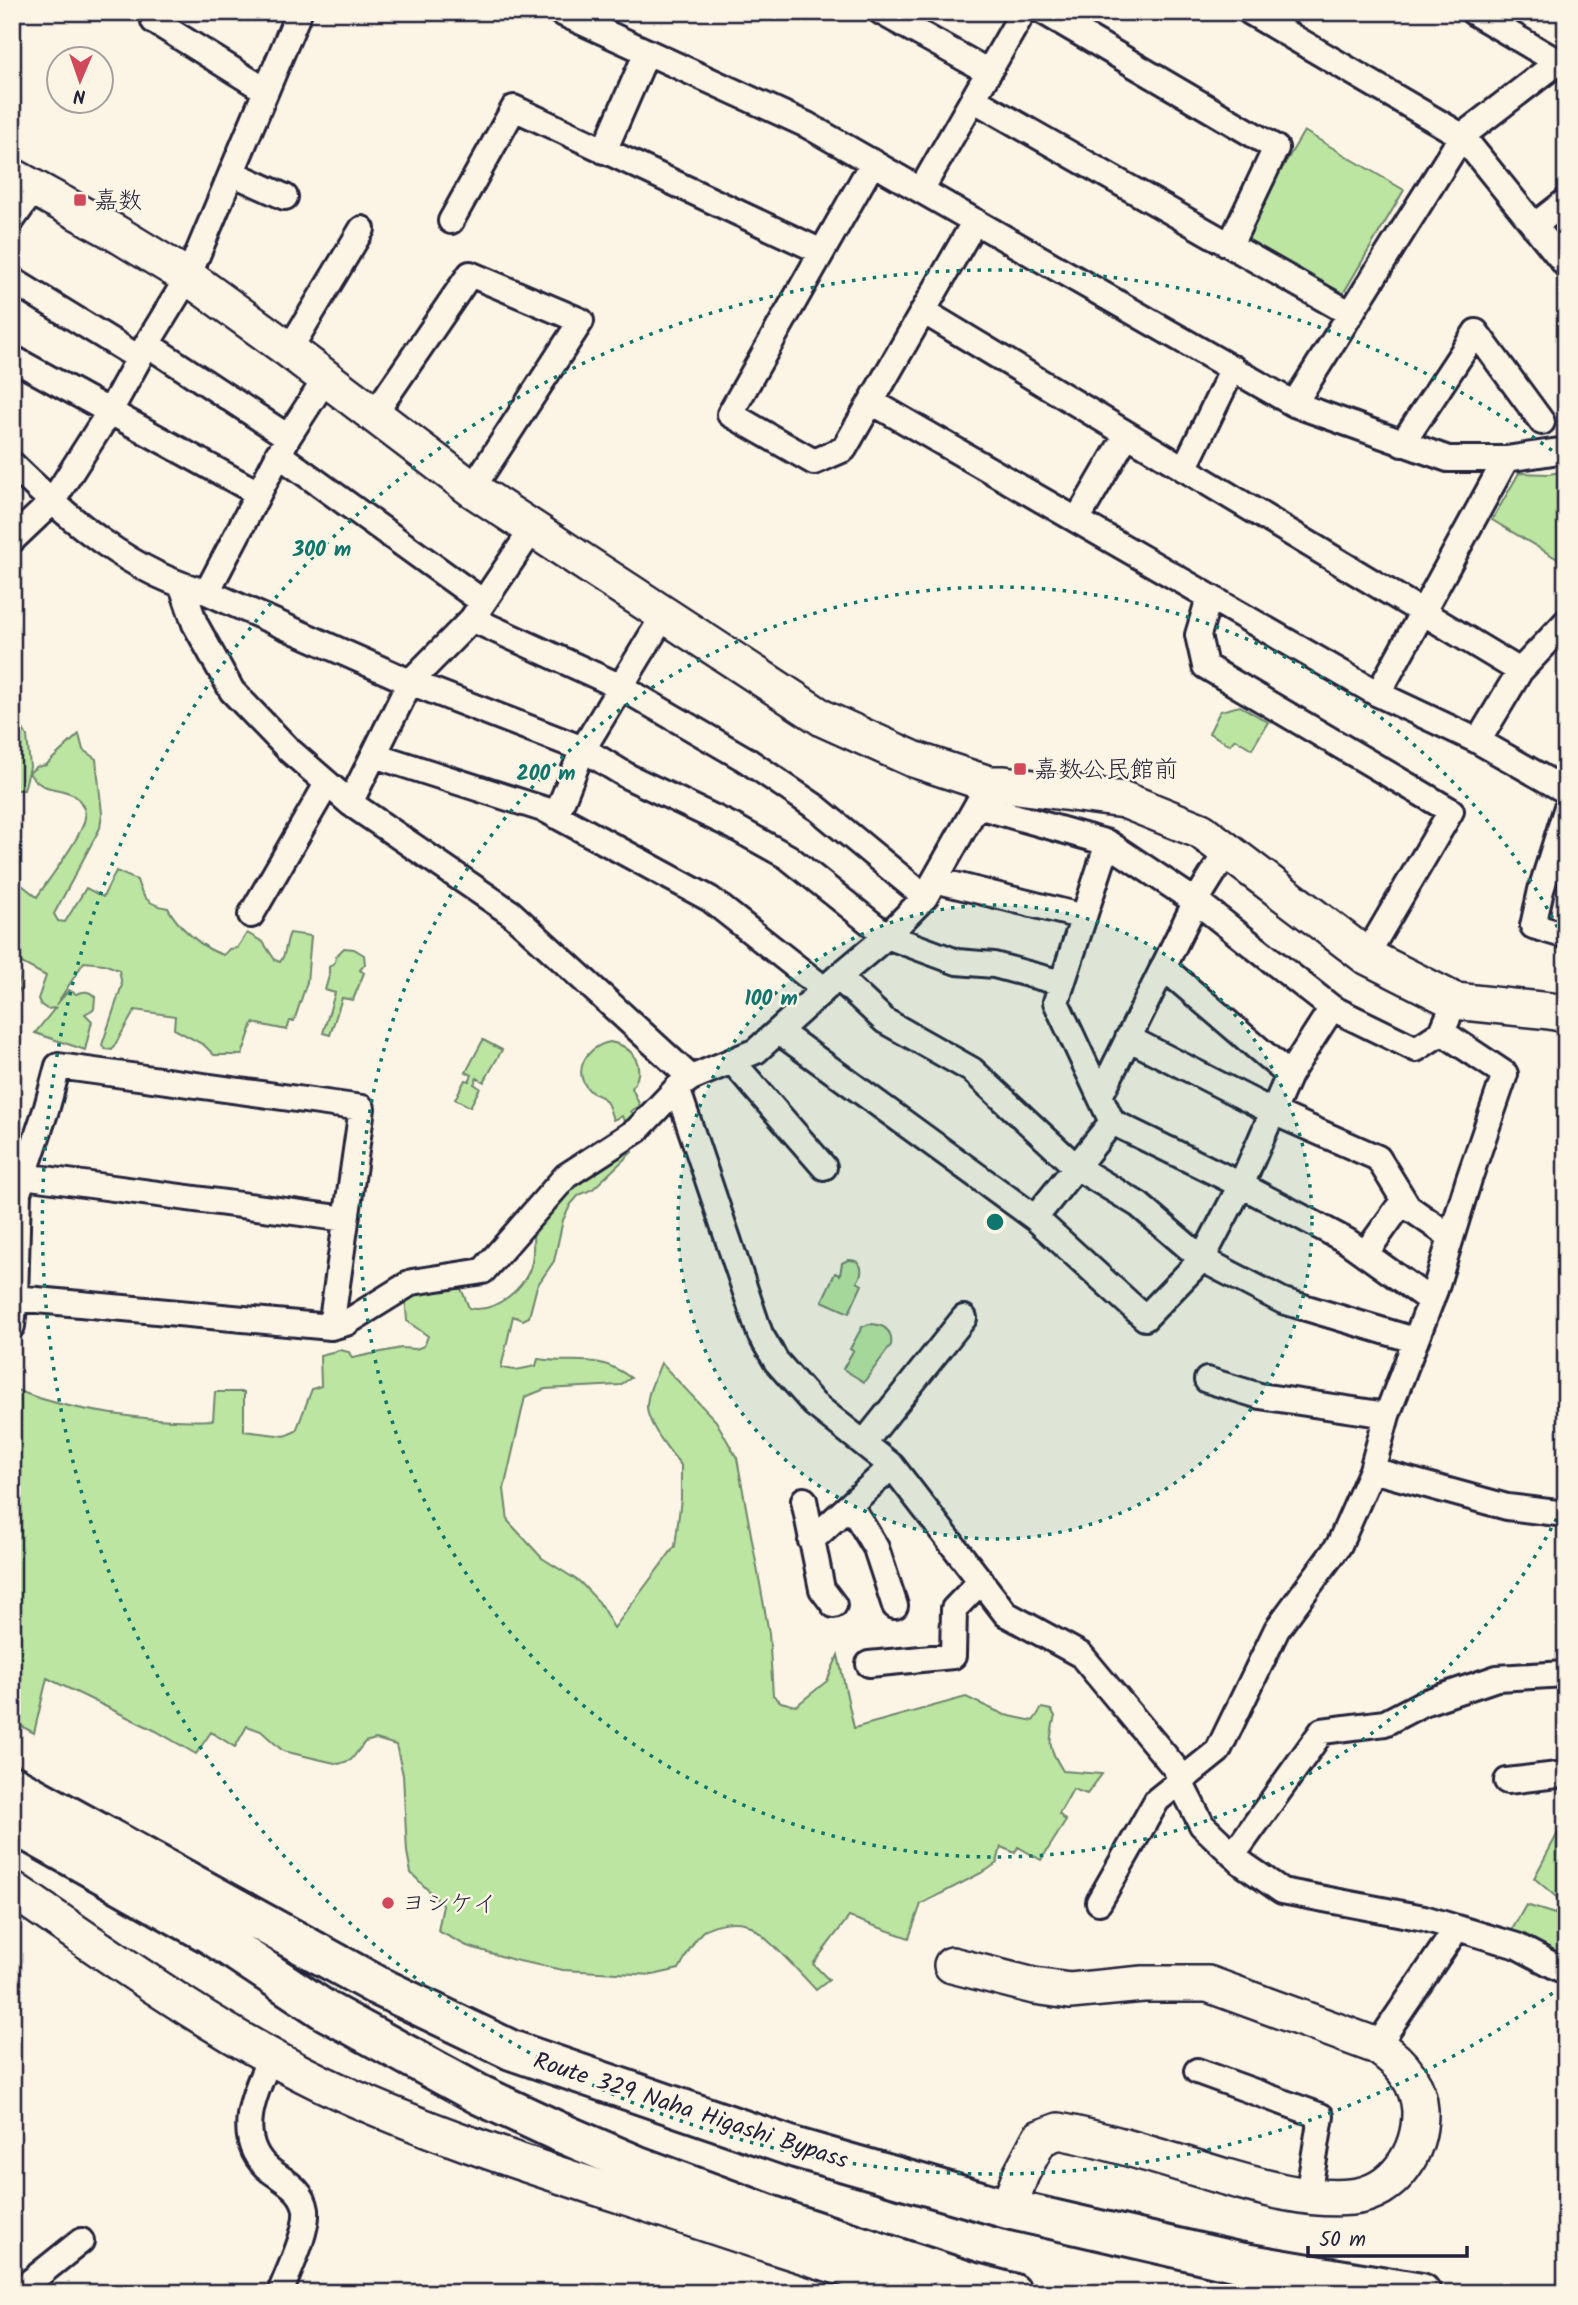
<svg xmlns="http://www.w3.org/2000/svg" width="1578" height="2305" font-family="Kalam,'Klee One',sans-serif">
<rect width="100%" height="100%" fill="#fcf5e5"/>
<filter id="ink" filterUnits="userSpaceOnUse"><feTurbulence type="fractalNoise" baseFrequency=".0143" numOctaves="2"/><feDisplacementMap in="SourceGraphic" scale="14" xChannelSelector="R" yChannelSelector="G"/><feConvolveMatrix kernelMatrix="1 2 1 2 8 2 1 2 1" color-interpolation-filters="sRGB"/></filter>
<g filter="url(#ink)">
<path fill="#bbe5a1" stroke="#6e846e" stroke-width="2" d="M 1304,131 L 1404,190 L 1340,299 L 1240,240 Z
M 1566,471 L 1566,564 L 1492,520 L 1519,473 L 1549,474 Z
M 1240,706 L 1268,722 L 1252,749 L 1235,739 L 1230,745 L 1209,733 L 1220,711 Z
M 12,726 L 23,729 L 27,736 L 30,767 L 24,790 L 12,790 Z
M 79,734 L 83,750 L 96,759 L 102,813 L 100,828 L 54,914 L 58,921 L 65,922 L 86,888 L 103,897 L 116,871 L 137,880 C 142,898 149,905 168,908 C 177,926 204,950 224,955 L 229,949 L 237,948 L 247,933 L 263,942 L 275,960 L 280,962 C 287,954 285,942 290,933 L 311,936 L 307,982 L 294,1021 L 290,1021 L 287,1030 L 253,1023 L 242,1055 L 214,1055 L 204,1045 L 174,1029 L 175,1016 L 135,1010 L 112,1050 L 105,1049 L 102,1045 L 122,985 L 119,970 L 104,964 L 84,962 L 56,1005 L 69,990 L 76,994 C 84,991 89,990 95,997 L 94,1009 L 85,1014 L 92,1021 L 85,1050 L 35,1033 L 55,1008 L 47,1009 L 41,1005 L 38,999 L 46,976 L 22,963 L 17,969 L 20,988 L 12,1007 L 12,877 L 37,897 C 48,880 84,834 85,817 C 86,808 79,798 72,794 C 54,786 42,792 29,773 L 36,767 L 46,765 Z
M 344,948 L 354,949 L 364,955 L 365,964 L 360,970 L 364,973 L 353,1000 L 342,998 L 330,1035 L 323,1033 L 335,993 L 325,990 L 329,976 L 329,967 L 335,962 L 336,956 Z
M 483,1040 L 502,1050 L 484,1082 L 477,1078 L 474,1084 L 480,1088 L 470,1107 L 455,1099 L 465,1080 L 469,1081 L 472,1075 L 466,1072 Z
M 610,1042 C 633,1046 647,1066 632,1088 L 640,1106 L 631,1111 L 638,1120 L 627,1129 L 622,1116 L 613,1120 C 611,1115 609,1103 604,1099 C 601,1095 594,1095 590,1091 C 570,1072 587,1046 610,1042 Z
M 636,1139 L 632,1152 L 593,1189 L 579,1195 L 571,1204 L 563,1220 L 554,1261 L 537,1286 L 529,1317 L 523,1320 L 513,1316 L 501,1368 L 516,1370 L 536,1366 L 538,1359 C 575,1365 596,1352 631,1378 L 620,1385 L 545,1389 L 525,1397 L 504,1489 L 508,1521 L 542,1558 L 580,1582 L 599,1602 L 614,1628 L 675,1546 L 681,1499 L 681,1465 C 670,1452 647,1424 647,1407 C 647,1392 656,1376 661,1363 L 716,1421 L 737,1458 L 769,1633 L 773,1695 L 781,1702 L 796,1706 L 827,1681 L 838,1655 L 854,1728 L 966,1697 L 1005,1715 L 1033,1721 L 1042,1708 L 1051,1710 L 1055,1716 C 1048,1744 1048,1747 1063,1771 L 1102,1774 L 1087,1794 L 1073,1789 L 1059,1814 L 1066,1821 L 1041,1860 L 1018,1847 L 1015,1853 L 1001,1847 L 997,1863 L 987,1870 L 921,1904 L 909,1938 L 849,1917 L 813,1964 L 829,1980 L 816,1990 C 803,1976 759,1927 744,1923 C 732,1920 711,1924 702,1932 C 692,1942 686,1957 679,1969 L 653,1975 L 563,1970 L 514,1960 L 467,1946 L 438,1931 L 443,1905 L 411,1873 L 407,1852 L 403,1775 L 396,1745 L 376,1739 L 365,1742 L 351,1760 L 339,1764 L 283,1751 L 261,1731 L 247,1726 L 235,1747 L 211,1732 L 196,1754 L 156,1731 L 47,1678 L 34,1733 L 12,1721 L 12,1388 C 64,1411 156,1423 213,1420 L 215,1392 L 244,1392 L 244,1431 L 285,1436 L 296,1431 L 312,1389 L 321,1386 L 320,1355 L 340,1350 L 349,1352 L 352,1358 L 401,1348 L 416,1349 L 424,1346 L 428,1336 L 407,1321 L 405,1295 L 458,1281 L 469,1308 C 495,1314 526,1288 532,1262 C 534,1251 533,1238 533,1228 L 571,1186 Z
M 848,1260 C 863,1259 864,1272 857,1282 L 862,1285 L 849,1313 L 822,1301 L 835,1273 L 840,1275 L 842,1263 Z
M 869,1324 C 883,1324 893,1330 891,1345 L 864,1382 L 843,1369 L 853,1351 L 850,1349 L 862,1327 Z
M 1559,1831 L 1566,1834 L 1566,1964 L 1509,1935 L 1526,1905 L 1555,1914 L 1561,1901 L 1534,1878 Z"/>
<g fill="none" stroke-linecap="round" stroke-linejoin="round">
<defs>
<path id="street" d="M 560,12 L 807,125 L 1294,404 L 1448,459 L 1506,459 L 1566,450
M 881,12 L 989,72
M 1044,12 L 1276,148 L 1230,245
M 1250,12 L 1462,136 L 1566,265
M 1473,12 L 1558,62
M 154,21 L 265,90
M 973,99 L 1351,314
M 604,151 L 647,52
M 873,162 L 730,414 L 814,462 L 844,449 L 975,221
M 232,173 L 285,197
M 921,190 L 1023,12
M 12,220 L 34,189
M 451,221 L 514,108 L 822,252
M 1534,226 L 1566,201
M 12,280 L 139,358
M 923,311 L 1520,671
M 147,344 L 288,437
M 289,350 L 362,229
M 12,358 L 258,493
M 872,402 L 1378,694 L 1478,741 L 1566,791
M 1294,404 L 1462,136 L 1566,56
M 373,416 L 470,274 L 581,321 L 472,489
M 1402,444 L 1476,332 L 1542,422
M 278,454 L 483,602
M 12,464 C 64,515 134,576 207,592 L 410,682 L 583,749 L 629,777 L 734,827 L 788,857 L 887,936 L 957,962 L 994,965 L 1062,983
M 1184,469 L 1233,368
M 1077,520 L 1127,434
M 12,540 L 52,502 L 110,411 L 147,344 L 188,277 L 299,12
M 182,586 L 195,624 L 232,691 L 289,750 L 350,803 L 511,913 L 691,1078
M 207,592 L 288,437 L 326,378
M 1209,598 L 1198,635 L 1205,666 L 1451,811 L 1366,956
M 472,619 L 621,687 L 745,759 L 817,808 L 925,897
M 1378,694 L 1506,459
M 1478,741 L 1520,671 L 1566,622
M 374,755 L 546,810 L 710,899 L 824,989
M 350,803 L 410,682 L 472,619 L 532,530
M 978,806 L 1108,843 L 1056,1002 L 1112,1122 L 1035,1218
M 1566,810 L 1541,890 L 1533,926 L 1566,936
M 556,816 L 583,749 L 664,615
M 1108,843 L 1205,908 L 1332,1008
M 935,880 L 1084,917
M 251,915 L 327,784
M 1163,967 L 1289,1075
M 838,977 L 885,1021 L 972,1070 L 1076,1167 L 1139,1205 L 1202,1259 L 1283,1301 L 1414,1340
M 778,1031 L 1035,1218 L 1145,1318 L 1202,1259 L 1241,1185 L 1289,1075 L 1332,1008 L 1416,1049 L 1442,1032 L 1448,1018
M 1128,1038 L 1273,1112 L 1378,1158 L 1408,1207 L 1451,1237
M 732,1061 L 824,1167
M 58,1066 L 362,1108 L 331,1327 L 15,1298 L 18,1193 L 47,1107 Z
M 677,1088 L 760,1334 L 776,1361 L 814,1404 L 892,1466 L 1006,1614 L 1081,1655 L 1176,1769 L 1180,1782 L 1202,1825 L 1243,1864 L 1282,1891 L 1424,1918 L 1517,1946 L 1566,1972
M 1100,1096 L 1196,901 L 1227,851
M 1112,1122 L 1241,1185 L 1347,1241 L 1431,1301
M 23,1176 L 346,1219
M 1365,1254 L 1403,1201
M 12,1326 L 15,1298
M 331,1327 L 346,1323 L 412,1282 L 483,1271 L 566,1176 L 637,1130 L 677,1088 L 691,1078 L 756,1051 L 838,977 L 887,936 L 925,897 L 989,784
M 1207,1380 L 1260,1396 L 1387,1415
M 864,1443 L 964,1318
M 1372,1470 L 1507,1507 L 1566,1514
M 804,1500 L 822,1589 L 834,1605
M 850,1505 L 876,1548 L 895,1606
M 811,1541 L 892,1466
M 869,1664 L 953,1656 L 954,1609 L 981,1581
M 1507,1781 L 1566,1774
M 1233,1855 L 1322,1731 L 1385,1723 L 1423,1703 L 1497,1678 L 1566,1674
M 1099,1902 L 1157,1800 L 1218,1751 L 1277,1629 L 1339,1545 L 1372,1470 L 1387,1415 L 1435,1290 L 1469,1179 L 1505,1074 L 1442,1032
M 1377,2046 L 1457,1928
M 271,2057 C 254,2092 232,2141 271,2171 C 286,2182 303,2190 306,2210 C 308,2232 288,2272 280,2293
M 1197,2071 L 1321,2116 L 1308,2196
M 16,2293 L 81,2241"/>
<path id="secondary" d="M 12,176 L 114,232 L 188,277 L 289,350 L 472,489 L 824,719 L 913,759 L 989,784 L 1004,784 L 1124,800 L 1201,831 L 1366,956 L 1455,1001 L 1550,1011 L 1566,1014
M 12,1889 C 112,1957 212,2030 321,2083 C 423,2132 534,2167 642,2202 C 737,2234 832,2266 929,2293
M 952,1965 L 1034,1986 L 1070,1991 L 1143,1984 L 1208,1984 L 1377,2046 C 1400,2061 1418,2081 1420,2110 C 1421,2151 1395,2193 1351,2197 C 1306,2201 1261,2187 1219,2175 C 1166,2159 1113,2142 1059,2131 L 1040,2138 L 1021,2174 L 1008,2209"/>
<path id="highway" d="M 12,1785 L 376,1985 L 511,2050 L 796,2148 L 1008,2209 L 1238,2262 L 1421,2293
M 12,1823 L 210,1934 L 326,2011 L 480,2095 L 557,2131 L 636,2165 L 797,2225 L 971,2282 L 1012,2293"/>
</defs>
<use href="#street" stroke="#22223b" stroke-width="30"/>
<use href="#secondary" stroke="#22223b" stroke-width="40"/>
<use href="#highway" stroke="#22223b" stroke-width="44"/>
<use href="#street" stroke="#fcf5e5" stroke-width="24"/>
<use href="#secondary" stroke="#fcf5e5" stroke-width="35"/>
<use href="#highway" stroke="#fcf5e5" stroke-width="38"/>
</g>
</g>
<circle cx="995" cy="1222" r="317" fill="#0f766e" fill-opacity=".12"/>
<g fill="none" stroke="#0f766e" stroke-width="3.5" stroke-dasharray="3.5 7">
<circle cx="995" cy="1222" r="317"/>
<path d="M1566 1500A635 635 0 1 1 1566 944"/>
<path d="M1561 1987A952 952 0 1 1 1561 457"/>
</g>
<g fill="#d1495b" stroke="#fcf5e5" stroke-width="2.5">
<rect x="73" y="193" width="14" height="14" rx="3.5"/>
<rect x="1013" y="762" width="14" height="14" rx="3.5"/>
<circle cx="388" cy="1903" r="7"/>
</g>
<g text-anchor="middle" stroke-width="5" stroke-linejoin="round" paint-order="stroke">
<g font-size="24" fill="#22223b" stroke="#fcf5e5" text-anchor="start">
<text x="94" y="208">嘉数</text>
<text x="1034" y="777">嘉数公民館前</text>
<text x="402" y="1911">ヨシケイ</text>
</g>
<g font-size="24" fill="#22223b" stroke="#fcf5e5">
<text transform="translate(691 2110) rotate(18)" y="8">Route 329 Naha Higashi Bypass</text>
</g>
</g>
<circle cx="995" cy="1222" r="10" fill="#0f766e" stroke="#fcf5e5" stroke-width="3.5"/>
<g font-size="21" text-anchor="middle" font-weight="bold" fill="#0f766e" stroke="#fcf5e5" stroke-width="5" stroke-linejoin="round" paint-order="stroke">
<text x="322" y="556">300 m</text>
<text x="546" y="780">200 m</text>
<text x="771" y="1005">100 m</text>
</g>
<rect width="1578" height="2305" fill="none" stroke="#fcf5e5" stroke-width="42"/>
<rect x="21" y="21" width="1536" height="2263" fill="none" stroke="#22223b" stroke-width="2.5" filter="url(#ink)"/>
<g transform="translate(80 80) rotate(182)"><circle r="33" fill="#fcf5e5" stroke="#a5a1a1" stroke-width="2"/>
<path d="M0-5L12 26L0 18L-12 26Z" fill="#d1495b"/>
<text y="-10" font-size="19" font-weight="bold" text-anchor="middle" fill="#22223b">N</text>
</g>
<path d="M1308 2246v10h159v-10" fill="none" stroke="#22223b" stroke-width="3.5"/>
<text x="1319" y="2246" font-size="21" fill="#22223b" stroke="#fcf5e5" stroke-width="5" paint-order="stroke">50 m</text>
</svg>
